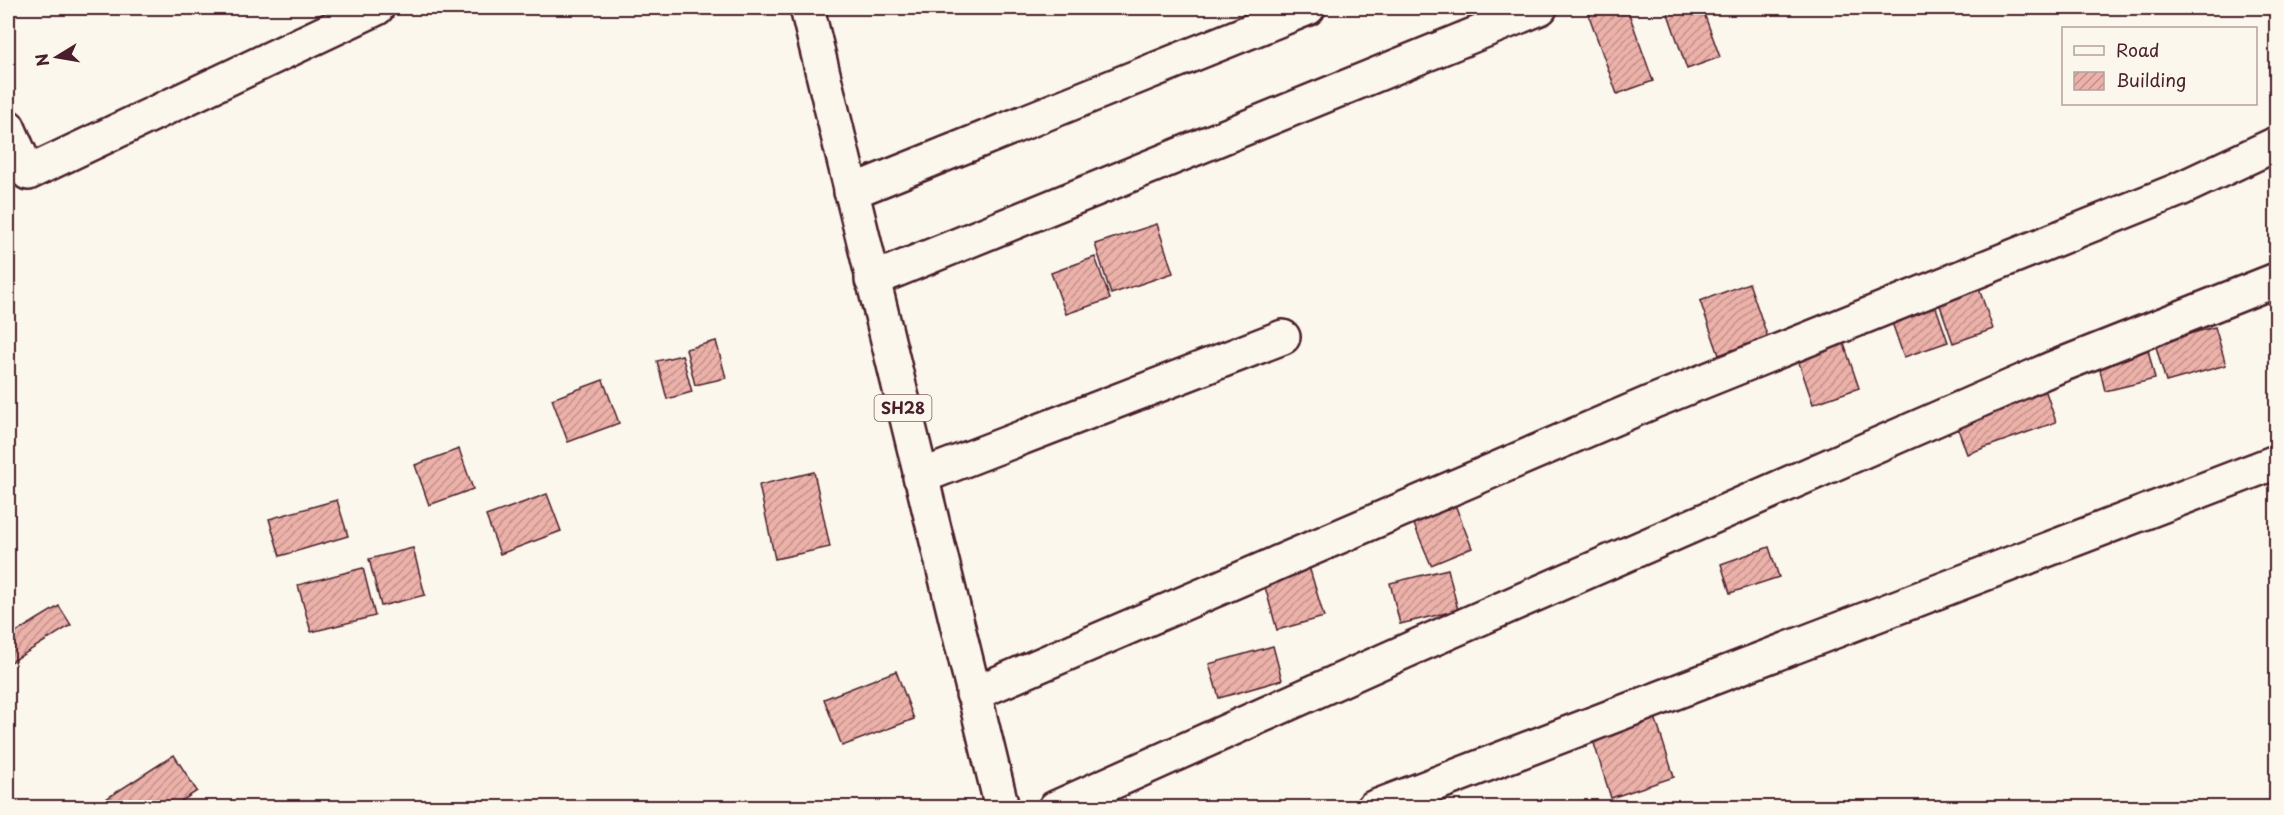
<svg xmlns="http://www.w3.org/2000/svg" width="2284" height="815" font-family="'Playpen Sans',sans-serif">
<defs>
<pattern id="building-hatch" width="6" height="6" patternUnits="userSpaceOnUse" patternTransform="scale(1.5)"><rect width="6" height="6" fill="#ecb2aa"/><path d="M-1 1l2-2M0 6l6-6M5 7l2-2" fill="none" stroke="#c1908b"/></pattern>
</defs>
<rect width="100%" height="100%" fill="#fbf7ec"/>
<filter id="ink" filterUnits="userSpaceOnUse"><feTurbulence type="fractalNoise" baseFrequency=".0167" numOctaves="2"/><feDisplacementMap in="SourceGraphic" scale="12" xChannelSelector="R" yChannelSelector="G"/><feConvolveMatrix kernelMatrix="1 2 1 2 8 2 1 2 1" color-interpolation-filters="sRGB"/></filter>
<g filter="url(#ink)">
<path fill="url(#building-hatch)" stroke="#4a1f2b" stroke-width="1.5" d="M 1603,8 L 1627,8 L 1653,81 L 1617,94 L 1588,13 Z
M 1666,8 L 1702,8 L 1720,57 L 1687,69 Z
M 1157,224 L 1173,273 L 1111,294 L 1095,244 Z
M 1095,257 L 1110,299 L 1066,314 L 1051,273 Z
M 1975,277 L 1993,329 L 1953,343 L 1935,291 Z
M 1749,283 L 1768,338 L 1719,355 L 1700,301 Z
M 1932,296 L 1948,342 L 1904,357 L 1888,311 Z
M 2215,327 L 2226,365 L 2166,382 L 2155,343 Z
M 1840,332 L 1859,388 L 1813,404 L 1794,348 Z
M 716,341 L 726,378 L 695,385 L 686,349 Z
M 2147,345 L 2155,379 L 2105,391 L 2097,357 Z
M 682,355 L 692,392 L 667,399 L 657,361 Z
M 603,380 L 619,423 L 568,442 L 552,399 Z
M 2043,383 L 2056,422 L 1967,454 L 1953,415 Z
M 459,449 L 473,489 L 429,505 L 415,465 Z
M 814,472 L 830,547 L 775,559 L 759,485 Z
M 547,494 L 561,531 L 500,554 L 486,516 Z
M 1452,497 L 1472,548 L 1431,565 L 1410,515 Z
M 337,500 L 348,536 L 280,556 L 269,519 Z
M 1769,547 L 1779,577 L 1730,593 L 1721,564 Z
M 413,548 L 425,595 L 381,606 L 369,559 Z
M 1308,563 L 1324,617 L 1277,630 L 1262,576 Z
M 363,568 L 375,616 L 311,632 L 298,585 Z
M 1448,569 L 1458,610 L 1400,624 L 1390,583 Z
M 59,606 L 71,625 L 8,664 L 8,637 Z
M 1273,646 L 1282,680 L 1219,698 L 1209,664 Z
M 896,671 L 914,719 L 842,746 L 824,699 Z
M 1655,717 L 1674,777 L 1611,798 L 1592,737 Z
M 174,755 L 197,791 L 171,808 L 96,808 L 95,806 Z"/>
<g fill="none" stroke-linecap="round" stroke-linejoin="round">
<defs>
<path id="minor" d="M 8,127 L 28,173 L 377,8
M 851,192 L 1308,8
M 872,280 L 1540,8
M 920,477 L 1283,337
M 973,694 L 1652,402 L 2178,190 L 2276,144
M 1055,808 L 1417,646 L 2051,369 L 2276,280
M 1373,808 L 2276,462"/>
<path id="major" d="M 807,8 L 1002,808"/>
</defs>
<use href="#minor" stroke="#4a1f2b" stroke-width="38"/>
<use href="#major" stroke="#4a1f2b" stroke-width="38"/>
<use href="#minor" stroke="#fbf7ec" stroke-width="33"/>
<use href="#major" stroke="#fbf7ec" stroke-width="33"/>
</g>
</g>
<g text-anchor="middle" stroke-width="5" stroke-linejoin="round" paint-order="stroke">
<rect fill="#fbf7ec" stroke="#7f6065" stroke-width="1.5" x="874.5" y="395" width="57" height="26" rx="4.5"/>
<g font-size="16" font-weight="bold" fill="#4a1f2b">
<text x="903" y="414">SH28</text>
</g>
</g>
<rect width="2284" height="815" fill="none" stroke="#fbf7ec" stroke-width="30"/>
<rect x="15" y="15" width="2254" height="785" fill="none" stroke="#4a1f2b" stroke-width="2" filter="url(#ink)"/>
<rect x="2062" y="27" width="195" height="78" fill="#fbf7ec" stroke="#b4a19f" stroke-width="1.5"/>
<rect x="2074" y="46" width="30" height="9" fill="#fbf7ec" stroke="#b4a19f" stroke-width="1.5"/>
<text x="2116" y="57" font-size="18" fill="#4a1f2b">Road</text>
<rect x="2074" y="72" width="30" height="18" fill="url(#building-hatch)" stroke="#b4a19f" stroke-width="1.5"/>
<text x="2116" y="87" font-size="18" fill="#4a1f2b">Building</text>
<g transform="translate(57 57) rotate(259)" stroke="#fbf7ec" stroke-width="4.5" paint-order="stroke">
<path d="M0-4.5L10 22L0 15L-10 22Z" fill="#4a1f2b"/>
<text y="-9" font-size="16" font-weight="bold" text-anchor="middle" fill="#4a1f2b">N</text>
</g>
</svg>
